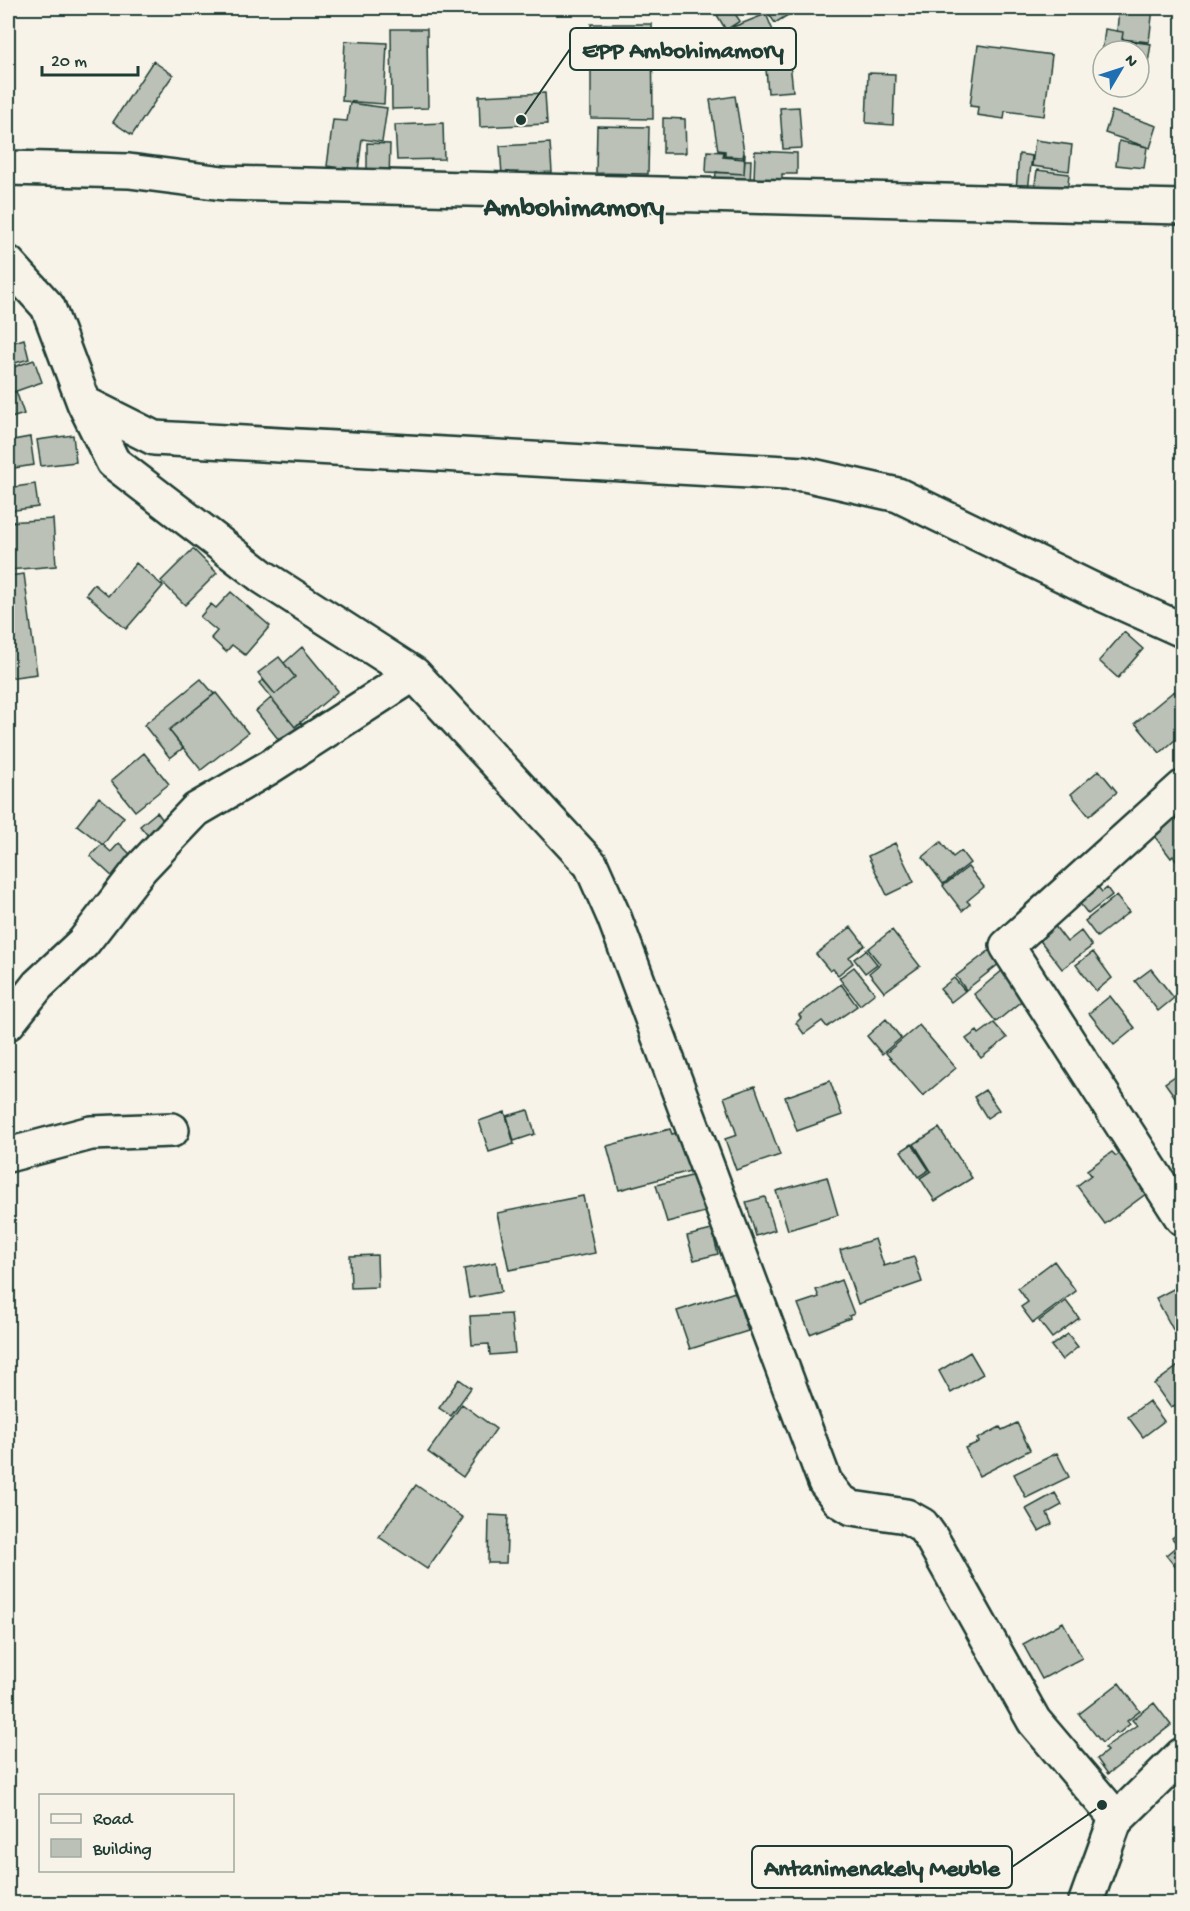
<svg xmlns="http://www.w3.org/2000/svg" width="1190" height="1911" font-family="'Gochi Hand',sans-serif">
<rect width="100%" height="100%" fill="#f7f3e8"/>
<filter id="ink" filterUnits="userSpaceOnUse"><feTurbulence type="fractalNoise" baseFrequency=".0167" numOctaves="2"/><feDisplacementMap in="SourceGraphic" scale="12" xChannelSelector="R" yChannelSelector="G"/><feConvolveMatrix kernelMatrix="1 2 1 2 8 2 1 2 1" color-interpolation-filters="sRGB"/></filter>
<g filter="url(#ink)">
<path fill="#bbc1b6" stroke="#1f3d34" stroke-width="1.5" d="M 196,8 L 228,8 L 227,14 Z
M 729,8 L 731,8 L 740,21 L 726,30 L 717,15 Z
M 765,8 L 794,8 L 796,10 L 775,23 Z
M 1119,8 L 1153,8 L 1149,42 L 1122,39 L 1123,32 L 1117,31 Z
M 766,14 L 774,33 L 741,47 L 733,27 Z
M 591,24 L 652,24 L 653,119 L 591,118 Z
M 391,29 L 427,29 L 428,108 L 392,109 Z
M 1105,29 L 1123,32 L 1122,40 L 1151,44 L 1147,69 L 1139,68 L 1139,51 L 1103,51 L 1103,63 L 1101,63 Z
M 345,41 L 387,43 L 384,104 L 342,101 Z
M 978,45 L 1052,55 L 1044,116 L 1005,111 L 1004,119 L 977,115 L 978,107 L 970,106 Z
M 153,61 L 173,75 L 132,135 L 113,122 Z
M 790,63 L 793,91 L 768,93 L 766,69 Z
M 868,73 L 895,74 L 893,125 L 866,123 Z
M 545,93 L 547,124 L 480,127 L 479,96 Z
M 735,96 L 744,152 L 743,157 L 725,156 L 725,151 L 718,150 L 710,100 Z
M 350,103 L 387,108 L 382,142 L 362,139 L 358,171 L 327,166 L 333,120 L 347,121 Z
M 799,107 L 802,148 L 783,149 L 780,108 Z
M 1112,111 L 1157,126 L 1150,148 L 1105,133 Z
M 663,118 L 685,119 L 686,153 L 663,153 Z
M 443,123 L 444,159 L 397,160 L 395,125 Z
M 597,126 L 649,127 L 648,174 L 596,173 Z
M 1035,140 L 1072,145 L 1069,171 L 1032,166 Z
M 1119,141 L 1147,147 L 1144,168 L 1116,165 Z
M 367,143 L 390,144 L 389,180 L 367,179 Z
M 550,143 L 552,172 L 502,175 L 500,146 Z
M 1177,148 L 1182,148 L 1182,181 L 1178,181 Z
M 707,151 L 724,152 L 723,157 L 743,159 L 745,153 L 744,174 L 706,172 Z
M 755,151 L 797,153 L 797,174 L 782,174 L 782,182 L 754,180 Z
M 1019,154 L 1032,156 L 1028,191 L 1016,190 Z
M 745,160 L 751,160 L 750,186 L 715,184 L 716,172 L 744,174 Z
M 1037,170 L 1069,174 L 1067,195 L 1034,191 Z
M 24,339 L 29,359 L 8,365 L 8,344 Z
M 34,360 L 42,382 L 8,394 L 8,369 Z
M 16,391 L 24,414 L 8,419 L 8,394 Z
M 73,435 L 76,462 L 41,466 L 37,440 Z
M 30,437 L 34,465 L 8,469 L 8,441 Z
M 35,484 L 38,507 L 8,511 L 8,488 Z
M 53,519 L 56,566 L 8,570 L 8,522 Z
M 193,549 L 217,573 L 185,605 L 161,581 Z
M 136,563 L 163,586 L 126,629 L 86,594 L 94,584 L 108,596 Z
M 24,574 L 37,674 L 8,678 L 8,576 Z
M 231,592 L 270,626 L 245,655 L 232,645 L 226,652 L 211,638 L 217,631 L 200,617 L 211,604 L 216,608 Z
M 1124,632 L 1143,649 L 1118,678 L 1099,661 Z
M 302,647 L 338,691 L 295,727 L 259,683 L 263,680 L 275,694 L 295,677 L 284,663 Z
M 279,657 L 295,677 L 275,694 L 258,673 Z
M 201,679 L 214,694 L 169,730 L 183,748 L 170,758 L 144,725 Z
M 1174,691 L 1182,701 L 1182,734 L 1160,753 L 1135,723 Z
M 216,693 L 248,733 L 201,770 L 169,730 Z
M 271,698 L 295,727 L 300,722 L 307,732 L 286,749 L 256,711 Z
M 144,753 L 169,784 L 135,811 L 111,781 Z
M 1099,770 L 1117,792 L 1089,816 L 1071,794 Z
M 99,797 L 124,817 L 103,845 L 77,825 Z
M 157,812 L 166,824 L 149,837 L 140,826 Z
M 1174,816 L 1182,826 L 1182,855 L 1176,860 L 1173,856 L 1171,858 L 1152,833 Z
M 941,842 L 953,857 L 961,851 L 970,863 L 943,884 L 923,857 Z
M 119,843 L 135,859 L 115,879 L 90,856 L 102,844 L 111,852 Z
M 895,843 L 914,882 L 887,895 L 868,856 Z
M 968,867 L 984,887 L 967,901 L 970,904 L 962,911 L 943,886 Z
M 1093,881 L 1102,892 L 1107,888 L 1112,895 L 1088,914 L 1074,896 Z
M 1116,896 L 1129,912 L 1097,937 L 1085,921 Z
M 1051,921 L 1067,942 L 1081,931 L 1092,946 L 1062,969 L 1035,934 Z
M 851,927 L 865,945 L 849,957 L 853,963 L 838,975 L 833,969 L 830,971 L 816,954 Z
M 892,930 L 920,966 L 884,992 L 869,973 L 880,964 L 868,949 Z
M 866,950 L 877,964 L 865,973 L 854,959 Z
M 990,950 L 1000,963 L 966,990 L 956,976 Z
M 1093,952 L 1112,978 L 1096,991 L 1076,965 Z
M 1009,965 L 1031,993 L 996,1022 L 974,994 Z
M 854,967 L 875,993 L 860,1005 L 839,978 Z
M 1151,969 L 1174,998 L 1158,1011 L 1135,981 Z
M 954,978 L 965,991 L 951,1002 L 940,989 Z
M 841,984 L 857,1006 L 827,1027 L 822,1021 L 804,1034 L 796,1023 L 801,1018 L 799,1015 Z
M 1110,996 L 1135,1028 L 1114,1045 L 1089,1013 Z
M 886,1019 L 901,1038 L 882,1054 L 867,1036 Z
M 994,1023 L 1007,1038 L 981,1058 L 966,1039 L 977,1031 L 979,1034 Z
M 919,1025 L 956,1068 L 923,1096 L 886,1053 Z
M 1181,1072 L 1182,1074 L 1182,1107 L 1165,1083 Z
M 830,1081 L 842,1115 L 797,1131 L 785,1097 Z
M 755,1086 L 780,1155 L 736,1170 L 725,1139 L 737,1135 L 724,1097 Z
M 985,1090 L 999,1110 L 987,1118 L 974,1097 Z
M 528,1110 L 535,1134 L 514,1141 L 507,1116 Z
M 505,1112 L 514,1144 L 489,1152 L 479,1121 Z
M 939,1128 L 972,1178 L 935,1201 L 920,1178 L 931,1171 L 914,1144 Z
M 670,1129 L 672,1134 L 689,1130 L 698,1162 L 688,1164 L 690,1171 L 619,1190 L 607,1146 Z
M 912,1144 L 929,1170 L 918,1177 L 901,1151 Z
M 1133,1144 L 1162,1182 L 1105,1224 L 1077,1186 L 1091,1175 L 1087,1170 L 1112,1152 L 1116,1156 Z
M 695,1175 L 705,1212 L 667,1222 L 656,1185 Z
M 827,1177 L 838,1215 L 788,1230 L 776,1191 Z
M 583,1196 L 595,1253 L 509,1270 L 497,1213 Z
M 765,1197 L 775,1230 L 756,1236 L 746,1202 Z
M 712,1230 L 718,1254 L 694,1260 L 687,1236 Z
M 875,1239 L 884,1266 L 914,1257 L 922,1282 L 858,1304 L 840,1250 Z
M 377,1255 L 378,1287 L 351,1288 L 350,1256 Z
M 1054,1261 L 1076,1291 L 1033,1323 L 1021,1307 L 1028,1302 L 1018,1288 Z
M 496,1262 L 501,1292 L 469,1298 L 464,1269 Z
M 841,1280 L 854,1314 L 849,1316 L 850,1318 L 810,1334 L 798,1304 L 819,1297 L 816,1290 Z
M 1179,1286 L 1182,1293 L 1182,1334 L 1177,1337 L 1156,1298 Z
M 735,1292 L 748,1331 L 690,1349 L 677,1311 Z
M 1066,1301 L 1079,1318 L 1052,1338 L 1039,1321 Z
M 511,1314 L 515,1353 L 490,1355 L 489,1344 L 472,1345 L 470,1316 Z
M 1068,1334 L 1078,1347 L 1062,1360 L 1051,1346 Z
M 970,1352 L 983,1374 L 951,1393 L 939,1371 Z
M 1181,1364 L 1182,1400 L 1171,1408 L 1154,1384 Z
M 459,1379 L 471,1388 L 451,1416 L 439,1408 Z
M 1149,1401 L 1164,1421 L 1143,1437 L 1128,1417 Z
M 462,1404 L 496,1429 L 463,1477 L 428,1452 Z
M 1017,1423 L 1030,1450 L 979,1476 L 965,1448 L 979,1442 L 977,1439 L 1000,1427 L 1002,1430 Z
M 1057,1453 L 1069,1477 L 1026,1498 L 1014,1474 Z
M 416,1485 L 463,1518 L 427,1569 L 379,1537 Z
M 1055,1493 L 1062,1505 L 1047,1513 L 1052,1524 L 1039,1531 L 1026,1509 Z
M 489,1515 L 508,1516 L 506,1563 L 488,1563 Z
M 1182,1530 L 1182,1575 L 1166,1555 L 1178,1545 L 1172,1538 Z
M 1063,1622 L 1082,1658 L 1042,1679 L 1023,1644 Z
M 1119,1683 L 1140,1711 L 1127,1721 L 1130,1724 L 1118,1734 L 1116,1732 L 1102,1743 L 1079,1714 Z
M 1154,1703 L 1171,1725 L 1108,1774 L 1097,1759 L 1107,1751 L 1104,1748 L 1137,1725 L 1132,1720 Z"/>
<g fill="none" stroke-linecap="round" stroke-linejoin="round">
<defs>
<path id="street" d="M 8,168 L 129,171 L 223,183 L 1182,207
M 8,263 L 48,307 L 84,403 L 154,438 L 804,474 L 898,495 L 1104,595 L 1182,630
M 84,403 L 113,462 L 263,577 L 414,674 L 591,865 L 614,917 L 825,1482 L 839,1500 L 852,1508 L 906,1516 L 922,1525 L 932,1539 L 1034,1721 L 1117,1819
M 1182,788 L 1007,946 L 1182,1218
M 8,1023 L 38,985 L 83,943 L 141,868 L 196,810 L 268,768 L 414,674
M 8,1155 L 91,1133 L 172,1130"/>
<path id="secondary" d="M 1085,1904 L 1115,1821 L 1182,1755"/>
</defs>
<use href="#street" stroke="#1f3d34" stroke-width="38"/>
<use href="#secondary" stroke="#1f3d34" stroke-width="38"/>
<use href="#street" stroke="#f7f3e8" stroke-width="33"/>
<use href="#secondary" stroke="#f7f3e8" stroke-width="33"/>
</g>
</g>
<g text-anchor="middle" stroke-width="4.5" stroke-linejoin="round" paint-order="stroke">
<g font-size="28" font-weight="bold" fill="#1f3d34" stroke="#f7f3e8">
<text x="574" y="215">Ambohimamory</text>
</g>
</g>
<path fill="none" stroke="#1f3d34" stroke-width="2" d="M521 120L570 49M1102 1805L1012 1867"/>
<g fill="#1f3d34" stroke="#f7f3e8" stroke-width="2">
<circle cx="521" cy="120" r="6"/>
<circle cx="1102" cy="1805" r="6"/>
</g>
<g fill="#f7f3e8" stroke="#1f3d34" stroke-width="2">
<rect x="570" y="28" width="226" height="42" rx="6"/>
<rect x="752" y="1846" width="260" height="42" rx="6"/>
</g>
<g font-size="24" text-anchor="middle" font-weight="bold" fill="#1f3d34">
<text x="683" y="57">EPP Ambohimamory</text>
<text x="882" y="1875">Antanimenakely Meuble</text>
</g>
<rect width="1190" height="1911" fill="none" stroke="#f7f3e8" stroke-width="30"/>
<rect x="15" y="15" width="1160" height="1881" fill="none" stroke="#1f3d34" stroke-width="2" filter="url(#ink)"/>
<rect x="39" y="1794" width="195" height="78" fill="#f7f3e8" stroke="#a1aaa0" stroke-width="1.5"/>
<rect x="51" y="1814" width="30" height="9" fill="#f7f3e8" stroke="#a1aaa0" stroke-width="1.5"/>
<text x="93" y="1824" font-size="18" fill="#1f3d34">Road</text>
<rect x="51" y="1839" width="30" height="18" fill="#bbc1b6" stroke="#a1aaa0" stroke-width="1.5"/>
<text x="93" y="1854" font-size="18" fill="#1f3d34">Building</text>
<g transform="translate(1121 69) rotate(51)"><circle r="28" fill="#f7f3e8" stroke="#a1aaa0" stroke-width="1.5"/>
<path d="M0-4.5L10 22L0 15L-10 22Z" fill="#1f6fb2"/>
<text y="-9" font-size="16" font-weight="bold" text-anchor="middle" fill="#1f3d34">N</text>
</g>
<path d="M42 66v9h96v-9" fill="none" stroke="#1f3d34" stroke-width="3"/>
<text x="51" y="66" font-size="18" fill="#1f3d34" stroke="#f7f3e8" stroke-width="4.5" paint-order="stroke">20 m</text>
</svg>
